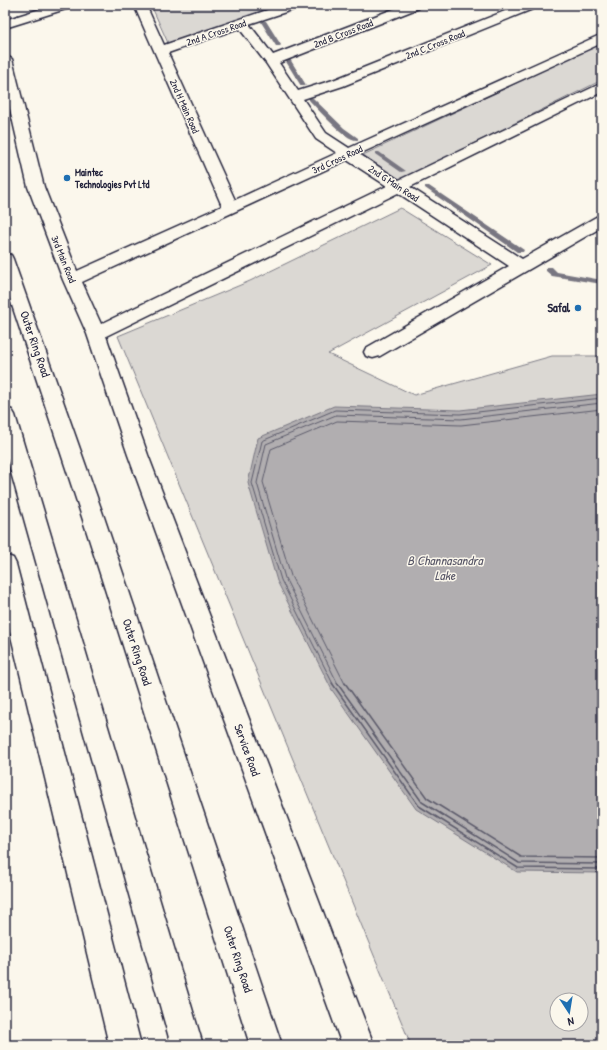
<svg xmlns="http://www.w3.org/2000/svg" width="607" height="1050" font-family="'Patrick Hand',sans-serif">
<rect width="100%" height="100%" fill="#fbf7ec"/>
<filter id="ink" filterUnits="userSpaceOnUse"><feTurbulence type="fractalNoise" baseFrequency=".025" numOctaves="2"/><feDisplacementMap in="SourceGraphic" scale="8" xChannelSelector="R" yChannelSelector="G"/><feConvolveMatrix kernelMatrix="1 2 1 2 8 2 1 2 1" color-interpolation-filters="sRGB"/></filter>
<g filter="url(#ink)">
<path fill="#dbd8d3" stroke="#7e7d87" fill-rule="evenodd" d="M 151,5 L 281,5 L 168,43 Z
M 602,43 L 602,80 L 400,180 L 363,155 Z
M 400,208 L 492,265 L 328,354 L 414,395 L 552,356 L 602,356 L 602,1045 L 411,1045 L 118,336 L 250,281 ZM 557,1000 L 581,1000 L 581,1024 L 557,1024 Z"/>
<path fill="#b1aeb0" stroke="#787681" d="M 602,394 L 602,873 L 517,872 L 416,809 L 332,690 L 277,581 L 248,483 L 258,438 L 334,406 L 460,410 Z"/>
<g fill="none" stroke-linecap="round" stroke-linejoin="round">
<path stroke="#5b5a6a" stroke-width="1" d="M 333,684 L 281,580 L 252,483 L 262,441 L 335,410 L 460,414 L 602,398
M 338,684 L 285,578 L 257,483 L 266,444 L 336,415 L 461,419 L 602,403
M 345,684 L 291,576 L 263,482 L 271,449 L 337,421 L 461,425 L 602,409"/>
<path stroke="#5b5a6a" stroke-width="1.5" d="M 332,683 L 419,806 L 518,868 L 602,869
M 337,683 L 422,802 L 519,863 L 602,864
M 345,683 L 427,798 L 521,857 L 602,858"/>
<path fill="#787681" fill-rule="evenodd" d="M 262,21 L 266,21 L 281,45 L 280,46 L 276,46 L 261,22 Z
M 286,59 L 290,59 L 306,85 L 305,86 L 301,86 L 285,60 Z
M 309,98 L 313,98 L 344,128 L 358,138 L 358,140 C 346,142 318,109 309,100 Z
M 375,152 L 379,152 L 406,171 L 401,172 L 375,154 Z
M 425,186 L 429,186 L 524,250 L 523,252 L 517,252 L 425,188 Z
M 546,267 L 552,267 L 557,272 L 602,280 L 602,284 L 552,276 L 546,271 Z"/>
<defs>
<path id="minor" d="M 53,5 L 71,5 L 69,8 L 5,28 L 5,20 Z
M 134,5 L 146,5 L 164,45 L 282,5 L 300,5 L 298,8 L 249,24 L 273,55 L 404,5 L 421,5 L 419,8 L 279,63 L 298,91 L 333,80 L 520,5 L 537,5 L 535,8 L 343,86 L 303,99 L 326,133 L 349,148 L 602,34 L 602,43 L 359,154 L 399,180 L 602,83 L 602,92 L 410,187 L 522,259 L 596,217 L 602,215 L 602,227 L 380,356 L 373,358 L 366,356 L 364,352 L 366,348 L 509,266 L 398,193 L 106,336 L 148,455 L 374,1045 L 342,1045 L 128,455 L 87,334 L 63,280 L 28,187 L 5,87 L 5,55 L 12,59 L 44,187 L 77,271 L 222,206 ZM 239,28 L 266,63 L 316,139 L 337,153 L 235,200 L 168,53 ZM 347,160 L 387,186 L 101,324 L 82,282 Z
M 5,555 L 13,558 L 16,564 L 141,1045 L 109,1045 L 5,611 Z"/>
<path id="highway" d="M 5,254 L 11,255 L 13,259 L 104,517 L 282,1045 L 250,1045 L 82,517 L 5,284 Z
M 5,408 L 12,410 L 15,415 L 203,1045 L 171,1045 L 5,451 Z"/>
</defs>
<use href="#minor" stroke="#22223b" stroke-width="3"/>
<use href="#highway" stroke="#22223b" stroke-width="3"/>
<use href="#minor" fill="#fbf7ec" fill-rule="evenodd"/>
<use href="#highway" fill="#fbf7ec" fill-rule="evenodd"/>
</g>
</g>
<g fill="#1f6fb2" stroke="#fbf7ec" stroke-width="1.5">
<circle cx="67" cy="178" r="4"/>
<circle cx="578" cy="308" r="4"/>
</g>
<g text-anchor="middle" stroke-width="3" stroke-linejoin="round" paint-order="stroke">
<g font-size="10" fill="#22223b" stroke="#fbf7ec">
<text transform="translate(216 32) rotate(-19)" y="4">2nd A Cross Road</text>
<text transform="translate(343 33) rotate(-21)" y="4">2nd B Cross Road</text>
<text transform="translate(435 44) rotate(-22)" y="4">2nd C Cross Road</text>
<text transform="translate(185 106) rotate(66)" y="4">2nd H Main Road</text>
<text transform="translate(337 159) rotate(-25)" y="4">3rd Cross Road</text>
<text transform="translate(394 183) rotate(33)" y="4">2nd G Main Road</text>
<text transform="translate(64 259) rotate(68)" y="4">3rd Main Road</text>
</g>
<g font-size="10" font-weight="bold" fill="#22223b" stroke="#fbf7ec" text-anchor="start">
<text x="75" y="176">Maintec<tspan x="75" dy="12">Technologies Pvt Ltd</tspan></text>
</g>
<g font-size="12" font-weight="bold" fill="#22223b" stroke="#fbf7ec" text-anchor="end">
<text x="570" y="312">Safal</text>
</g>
<g font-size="12" fill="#22223b" stroke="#fbf7ec">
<text transform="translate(35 344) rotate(71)" y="4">Outer Ring Road</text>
<text transform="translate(137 652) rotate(72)" y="4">Outer Ring Road</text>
<text transform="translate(247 750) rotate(70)" y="4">Service Road</text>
<text transform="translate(238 959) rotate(72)" y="4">Outer Ring Road</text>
</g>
<g font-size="13" font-style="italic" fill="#545364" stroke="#fbf7ec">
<text x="445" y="565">B Channasandra<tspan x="445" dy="15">Lake</tspan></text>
</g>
</g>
<rect width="607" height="1050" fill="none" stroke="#fbf7ec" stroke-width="20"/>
<rect x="10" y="10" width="587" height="1030" fill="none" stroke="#22223b" stroke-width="1.5" filter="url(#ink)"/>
<g transform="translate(569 1012) rotate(168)"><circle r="19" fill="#fbf7ec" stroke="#a4a2a5"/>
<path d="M0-3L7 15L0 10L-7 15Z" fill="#1f6fb2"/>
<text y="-6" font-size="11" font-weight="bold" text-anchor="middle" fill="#22223b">N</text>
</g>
</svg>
